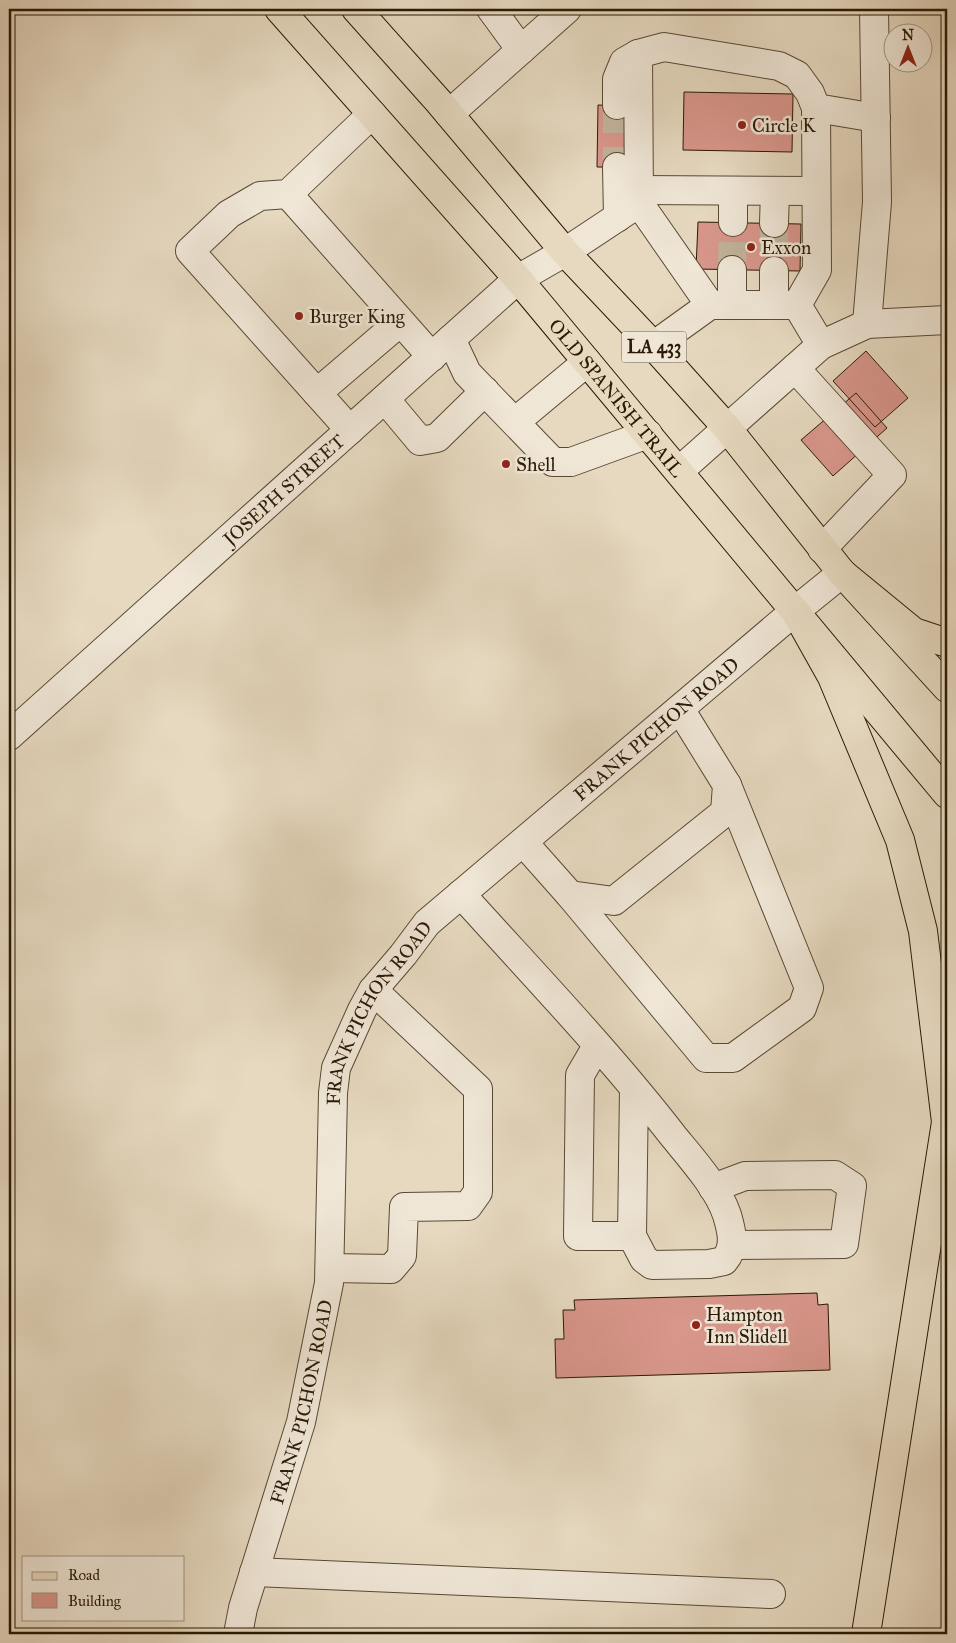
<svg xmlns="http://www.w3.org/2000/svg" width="956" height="1643" font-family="'IM FELL Great Primer',serif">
<rect width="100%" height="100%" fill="#e6d9c0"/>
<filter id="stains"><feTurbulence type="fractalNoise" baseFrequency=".004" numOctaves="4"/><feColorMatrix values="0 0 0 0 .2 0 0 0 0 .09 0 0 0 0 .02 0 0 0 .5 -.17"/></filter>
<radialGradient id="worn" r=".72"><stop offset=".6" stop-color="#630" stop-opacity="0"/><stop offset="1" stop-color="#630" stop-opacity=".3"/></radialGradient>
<path fill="#d8968b" stroke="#2a1905" d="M 684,92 L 793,94 L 792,152 L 683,150 Z
M 598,105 L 625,106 L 624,167 L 597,167 Z
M 698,222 L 801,224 L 800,271 L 696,269 Z
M 866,351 L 908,398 L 875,427 L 833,381 Z
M 856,393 L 887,428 L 833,476 L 801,440 Z
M 817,1293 L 818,1305 L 828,1304 L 830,1370 L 556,1378 L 555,1339 L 564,1339 L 563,1310 L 575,1310 L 574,1300 Z"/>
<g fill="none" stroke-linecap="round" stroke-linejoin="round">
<path stroke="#c0b39b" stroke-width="28" stroke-dasharray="28 14" stroke-linecap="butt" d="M 617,105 L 617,167
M 774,223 L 774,271
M 732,270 L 733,222"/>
<defs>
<g id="minor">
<path d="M 491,9 L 521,50"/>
<path d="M 638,54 L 639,203"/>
<path d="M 617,105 L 617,79 L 624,62 L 638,54 L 664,47 L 779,66 L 797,75 L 810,93 L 816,108 L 817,270 L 797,305"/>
<path d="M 816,108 L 876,118"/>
<path d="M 449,114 L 567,9"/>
<path d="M 617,167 L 618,217"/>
<path d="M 639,190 L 816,191"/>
<path d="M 288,194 L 432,357"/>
<path d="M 733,222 L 733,191"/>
<path d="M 774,223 L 775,191"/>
<path d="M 732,305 L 732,270"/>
<path d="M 774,305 L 774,271"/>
<path d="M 867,324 L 877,202 L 874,9"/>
<path d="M 451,339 L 467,373 L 553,462 L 571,462 L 648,434"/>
<path d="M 653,346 L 710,305 L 797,305 L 821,345"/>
<path d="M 795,368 L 892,475 L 822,549"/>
<path d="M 317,393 L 400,322"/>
<path d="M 385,399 L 420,441 L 437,438 L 485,391"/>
<path d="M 515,422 L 587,362"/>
<path d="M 350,430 L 190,251 L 229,214 L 260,196 L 288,194 L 372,114"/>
<path d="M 679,471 L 821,345 L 867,324 L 947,320"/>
<path id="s1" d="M 9,736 L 518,279 L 565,252 L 639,203 L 710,305"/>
<path d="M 523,842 L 570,895 L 614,901 L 725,812 L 727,785 L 680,709"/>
<path d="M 461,894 C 533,974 608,1052 674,1137 C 692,1159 718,1188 727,1215 C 732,1232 736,1247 724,1261 L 709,1264 L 652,1265 L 644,1259 L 632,1236 L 634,1088"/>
<path d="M 570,895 L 706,1058 L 733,1058 L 802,1008 L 809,988 L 727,785"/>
<path d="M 597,1046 L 580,1075 L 578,1236 L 632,1236"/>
<path d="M 713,1188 L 745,1176 L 835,1175 L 852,1186 L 844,1244 L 733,1245"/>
<path d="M 330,1268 L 391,1269 L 402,1256 L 404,1207 L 468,1206 L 478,1192 L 478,1089 L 373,990"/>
<path d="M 254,1572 L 771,1594"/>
<path id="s2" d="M 238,1634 L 243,1608 L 301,1422 L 329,1283 L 333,1093 L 336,1068 L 362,1010 L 373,990 L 403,955 L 427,923 L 795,611 L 842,573"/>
</g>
<g id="major">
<path id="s3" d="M 279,9 L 518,279 L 947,794"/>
<path d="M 356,9 L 439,102 L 565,252 L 650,342 L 727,428 L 842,573 L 947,688"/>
</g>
<path id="highway" d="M 842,573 L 914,632 L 947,643
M 795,611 L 832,677 L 900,840 L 923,931 L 946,1122 L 866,1634"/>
</defs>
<use href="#minor" stroke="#594934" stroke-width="30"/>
<use href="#major" stroke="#2a1905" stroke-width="30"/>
<use href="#highway" stroke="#2a1905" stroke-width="30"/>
<use href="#minor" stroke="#efe6d6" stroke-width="28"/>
<use href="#major" stroke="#e6d9c0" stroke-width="28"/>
<use href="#highway" stroke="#e6d9c0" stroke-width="28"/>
</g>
<g fill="#8f2418" stroke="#efe6d6" stroke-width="2">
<circle cx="742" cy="125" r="5"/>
<circle cx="751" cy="247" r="5"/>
<circle cx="299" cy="316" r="5"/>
<circle cx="506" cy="464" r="5"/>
<circle cx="696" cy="1325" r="5"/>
</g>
<g text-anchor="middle" stroke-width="5" stroke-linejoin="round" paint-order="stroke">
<rect fill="#efe6d6" stroke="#655644" stroke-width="1" x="621.5" y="331.5" width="65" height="31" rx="4"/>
<g font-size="18" font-weight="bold" fill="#2a1905">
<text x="654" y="353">LA 433</text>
</g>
<g font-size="19" fill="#2a1905" stroke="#efe6d6" text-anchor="start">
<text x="752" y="132">Circle K</text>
<text x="761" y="254">Exxon</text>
<text x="309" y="323">Burger King</text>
<text x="516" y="471">Shell</text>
<text x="706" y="1321">Hampton<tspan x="706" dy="22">Inn Slidell</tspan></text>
</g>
<g font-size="19" fill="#2a1905" stroke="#efe6d6">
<text dy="7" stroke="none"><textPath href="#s3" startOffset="515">OLD SPANISH TRAIL</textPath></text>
<text dy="7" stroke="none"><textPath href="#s1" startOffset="369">JOSEPH STREET</textPath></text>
<text dy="7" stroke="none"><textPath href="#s2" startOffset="1051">FRANK PICHON ROAD</textPath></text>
<text dy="7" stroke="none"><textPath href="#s2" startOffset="646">FRANK PICHON ROAD</textPath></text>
<text dy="7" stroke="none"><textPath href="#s2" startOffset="241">FRANK PICHON ROAD</textPath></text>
</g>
</g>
<rect width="956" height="1643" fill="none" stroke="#e6d9c0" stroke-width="30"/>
<rect x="10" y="10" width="936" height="1623" fill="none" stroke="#2a1905" stroke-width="2.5"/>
<rect x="15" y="15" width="926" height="1613" fill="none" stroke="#2a1905"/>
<rect x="22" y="1556" width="162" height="65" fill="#efe6d6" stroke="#a09482"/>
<rect x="32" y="1572" width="25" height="8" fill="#e6d9c0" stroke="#a09482"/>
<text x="68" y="1580" font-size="15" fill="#2a1905">Road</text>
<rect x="32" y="1593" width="25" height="15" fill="#d8968b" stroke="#a09482"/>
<text x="68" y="1606" font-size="15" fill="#2a1905">Building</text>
<g transform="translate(908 48)"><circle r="24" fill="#efe6d6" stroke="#a09482"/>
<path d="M0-4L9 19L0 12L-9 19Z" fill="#8f2418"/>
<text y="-8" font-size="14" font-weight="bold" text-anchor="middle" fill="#2a1905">N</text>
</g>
<rect width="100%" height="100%" filter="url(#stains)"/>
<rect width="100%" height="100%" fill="url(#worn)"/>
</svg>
